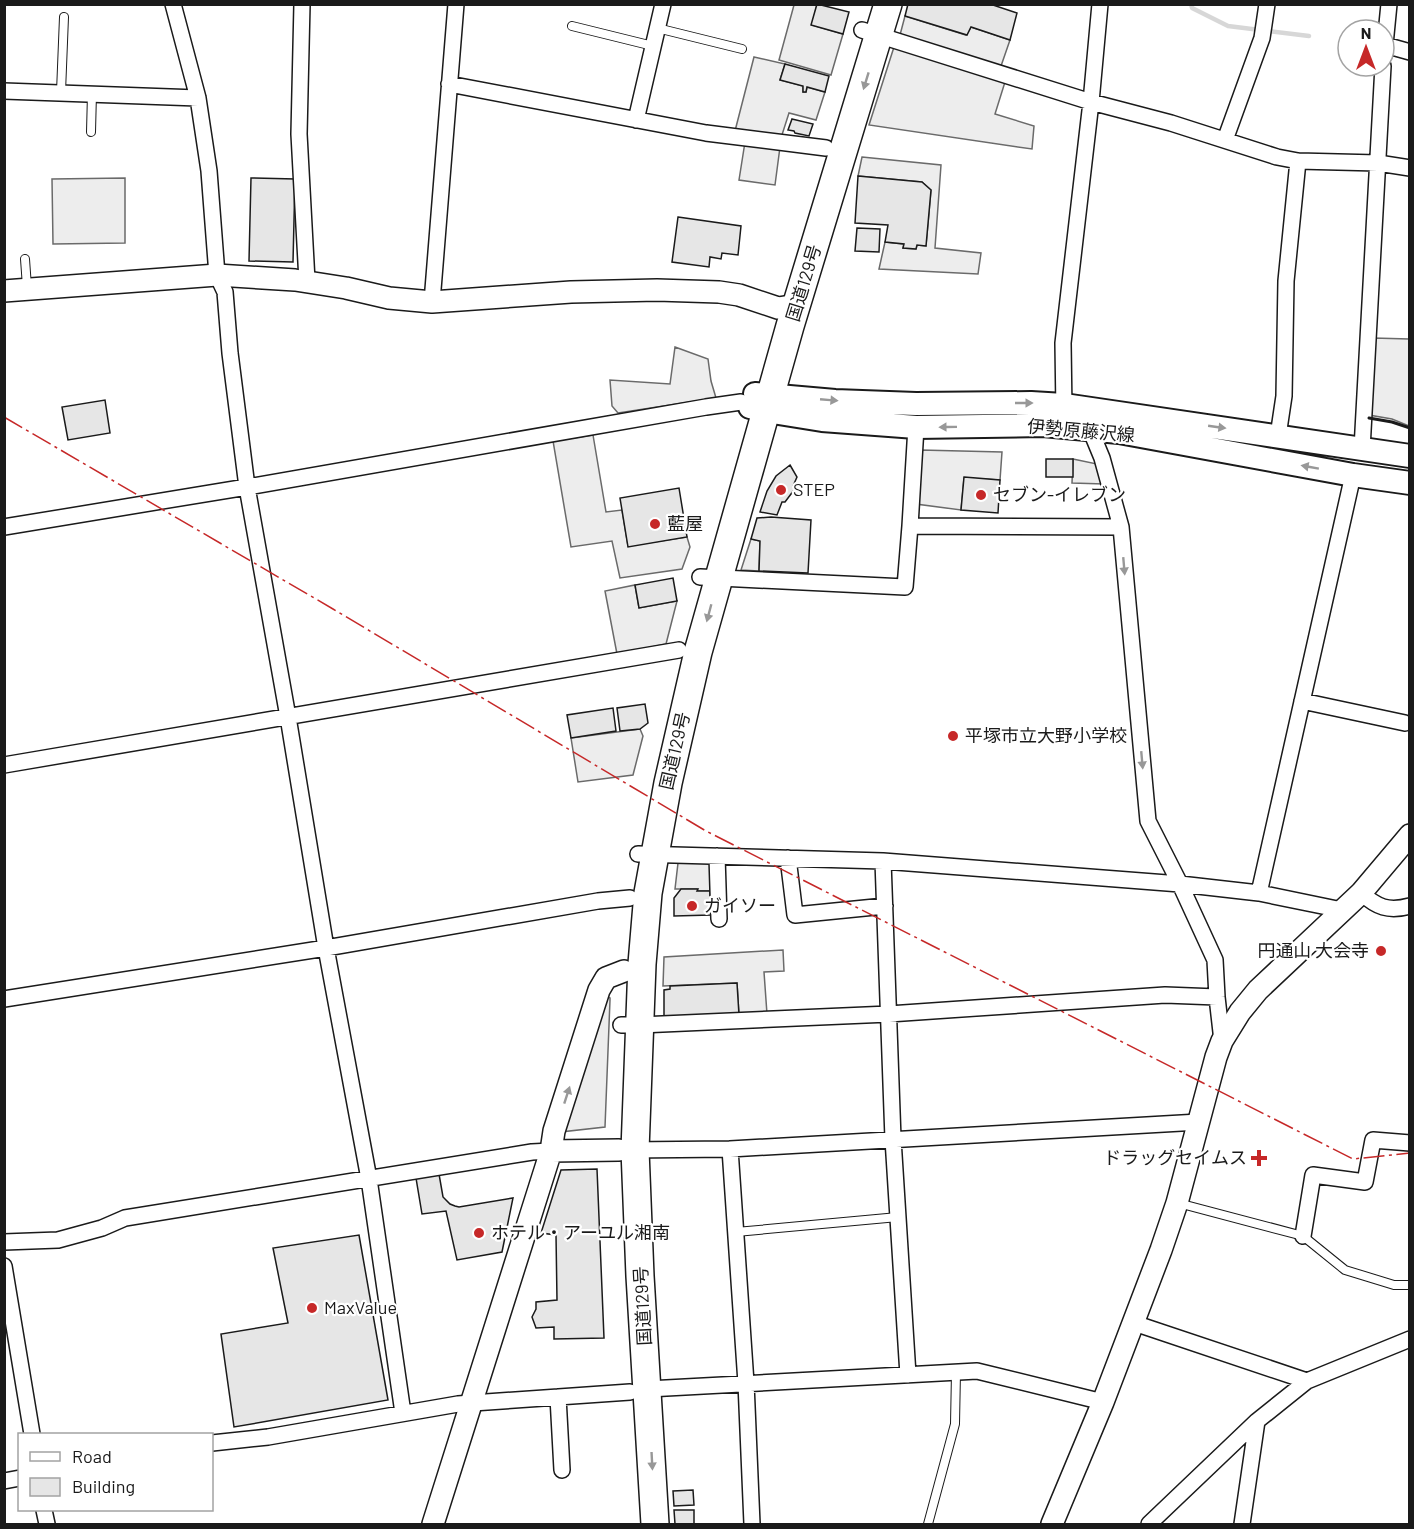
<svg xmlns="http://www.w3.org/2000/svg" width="1414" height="1529" font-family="Barlow,'Noto Sans JP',sans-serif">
<rect width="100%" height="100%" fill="#fff"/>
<path fill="#ededed" stroke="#6a6a6a" stroke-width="1.5" d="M 794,5 L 817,5 L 812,25 L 843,34 L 831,75 L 779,60 Z
M 905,16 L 966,35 L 971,27 L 1010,40 L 1001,66 L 900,35 Z
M 894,47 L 1005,82 L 995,114 L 1034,126 L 1032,149 L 869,125 Z
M 754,57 L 785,64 L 780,80 L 803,86 L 803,92 L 806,92 L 807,87 L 825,92 L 816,120 L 789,113 L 781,138 L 735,131 Z
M 745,142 L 780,147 L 775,185 L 739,180 Z
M 862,157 L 941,165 L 935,248 L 981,253 L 978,274 L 879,269 L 885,242 L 904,244 L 903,248 L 916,249 L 917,245 L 926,246 L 931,190 L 922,182 L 858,176 Z
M 125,178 L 125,243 L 53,244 L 52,179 Z
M 1373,338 L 1409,339 L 1409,426 L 1392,419 L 1369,415 Z
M 675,347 L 708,359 L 711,381 L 716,398 L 618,413 L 612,406 L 610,380 L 670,384 Z
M 593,435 L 606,512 L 622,510 L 628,546 L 687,537 L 690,547 L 682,569 L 620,578 L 612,541 L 571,547 L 553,441 Z
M 920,450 L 1002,452 L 1000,480 L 964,478 L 961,510 L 916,504 Z
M 1073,459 L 1102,465 L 1104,484 L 1072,483 Z
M 751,539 L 760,541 L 759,571 L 741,570 Z
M 635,585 L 639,608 L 677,601 L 666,644 L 617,654 L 605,591 Z
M 640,729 L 643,736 L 633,775 L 578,782 L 571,738 Z
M 678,863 L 712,863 L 710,891 L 697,891 L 697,889 L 675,889 Z
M 783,950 L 784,971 L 764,972 L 767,1014 L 739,1015 L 737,983 L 663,986 L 664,957 Z
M 606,996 L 610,998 L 610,1000 L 605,1127 L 560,1132 Z"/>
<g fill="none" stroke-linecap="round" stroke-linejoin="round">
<path stroke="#d7d7d7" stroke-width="4.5" d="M 1191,4 L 1192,8 L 1228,26 L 1309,36"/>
</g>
<path fill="#e6e6e6" stroke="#1a1a1a" stroke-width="1.5" d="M 817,4 L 849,12 L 843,34 L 811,25 Z
M 908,4 L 990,4 L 1017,13 L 1010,40 L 971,27 L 967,35 L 905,16 Z
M 785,64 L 829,76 L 825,92 L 807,87 L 806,92 L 803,92 L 803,86 L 780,80 Z
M 792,119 L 813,124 L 809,136 L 795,133 L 794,131 L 788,130 Z
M 858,176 L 922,182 L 931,190 L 926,246 L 917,245 L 916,249 L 903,248 L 904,244 L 885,242 L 888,225 L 855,223 Z
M 251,178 L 295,179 L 293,262 L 249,261 Z
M 678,217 L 741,226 L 738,255 L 722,253 L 721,259 L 710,257 L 709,267 L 672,262 Z
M 857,228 L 880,229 L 879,252 L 855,251 Z
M 105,400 L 110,433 L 68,440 L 62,407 Z
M 1046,459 L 1073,459 L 1073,477 L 1046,477 Z
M 790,465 L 797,477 L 793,486 L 794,490 L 785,502 L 782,502 L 777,515 L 760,512 L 767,491 L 776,476 Z
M 964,477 L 1000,480 L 998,513 L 961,510 Z
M 679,488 L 687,537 L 628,547 L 620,498 Z
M 771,517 L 811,520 L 808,573 L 759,571 L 760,541 L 751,539 L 757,518 Z
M 673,578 L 677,601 L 639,608 L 635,585 Z
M 645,704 L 648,723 L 640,729 L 620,731 L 617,708 Z
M 613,708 L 616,731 L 571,738 L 567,715 Z
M 681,889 L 698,889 L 697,891 L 710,891 L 711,915 L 674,916 L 674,898 Z
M 737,983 L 739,1015 L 664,1018 L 664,990 L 670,989 L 670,986 Z
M 597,1169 L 604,1338 L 554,1339 L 554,1327 L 536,1328 L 532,1317 L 536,1309 L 536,1302 L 557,1300 L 556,1235 L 541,1233 L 561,1170 Z
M 439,1174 L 443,1197 L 450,1204 L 455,1206 L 459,1207 L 513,1198 L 502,1252 L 457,1260 L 446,1211 L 422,1214 L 416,1178 Z
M 359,1235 L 388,1400 L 234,1427 L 221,1334 L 288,1323 L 273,1248 Z
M 693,1490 L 694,1505 L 674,1506 L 673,1491 Z
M 674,1510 L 694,1510 L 694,1524 L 675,1524 Z"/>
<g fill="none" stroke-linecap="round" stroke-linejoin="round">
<defs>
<path id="lane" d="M 572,26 L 653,46
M 657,28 L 742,49
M 61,92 L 64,17
M 91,132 L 92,93
M 25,259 L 27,287
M 1178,1203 L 1303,1236 L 1345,1270 L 1394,1285 L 1410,1285
M 736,1232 L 898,1217
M 928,1524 L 955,1424 L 956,1372"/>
<path id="street" d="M 173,4 L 198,98 L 209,171 L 217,275 L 225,292 L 230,353 L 247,487 L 288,717 L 326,948 L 369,1179 L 403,1413
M 302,4 L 299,134 L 307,281
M 862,30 L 1091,102 L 1171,123 L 1277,157 L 1298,161 L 1378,163 L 1410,168
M 1385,45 L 1410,52
M 1384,55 L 1389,4
M 449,84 L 706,133 L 826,148
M 4,91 L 198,98
M 636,120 L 663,4
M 1225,140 L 1262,38 L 1267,4
M 432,302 L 456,4
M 1064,412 L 1063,343 L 1091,102 L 1100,4
M 1086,425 L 1090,429 L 1102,458 L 1121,527 L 1148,821 L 1180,884 L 1215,960 L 1217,997 L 1222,1041
M 1278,436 L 1284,396 L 1286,281 L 1298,161
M 1362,449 L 1383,66
M 910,526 L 1121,527
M 4,527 L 247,487 L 706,407 L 741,402
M 700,577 L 905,587 L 910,526 L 916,427
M 1302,701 L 1405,723
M 4,765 L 679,650
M 638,854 L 883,861 L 1180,884 L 1259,893 L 1342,910
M 717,856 L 719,919
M 788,858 L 795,915 L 885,906
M 883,861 L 893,1139 L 908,1375
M 1259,893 L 1353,475
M 1361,893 C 1377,907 1388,912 1410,906
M 4,999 L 326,948 L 598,901 L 630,898
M 621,1025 L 640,1025 L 889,1014 L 1165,995 L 1217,997
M 730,1149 L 746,1383 L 752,1524
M 628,1150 L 730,1149 L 1199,1122
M 1303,1236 L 1313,1175 L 1365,1182 L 1373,1140 L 1410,1143
M 4,1242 L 58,1240 L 102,1228 L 125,1218 L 532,1152 L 551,1151
M 4,1266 L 32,1434
M 1134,1323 L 1307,1381
M 648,1389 L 977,1371 L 1103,1402
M 558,1397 L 562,1470
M 212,1443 L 268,1437 L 458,1404 L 630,1392
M 4,1481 L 20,1478
M 44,1510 L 47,1524
M 1149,1524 L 1257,1421 L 1307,1381 L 1410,1339
M 1242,1524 L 1257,1421"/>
<path id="secondary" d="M 4,291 L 217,275 L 295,280 L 346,288 L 389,298 L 432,302 L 571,292 L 657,290 L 719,292 L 739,295 L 778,308 L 797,305
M 551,1151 L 619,1150
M 433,1524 L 551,1151 L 554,1131 L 599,990 L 606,978 L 624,971
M 1052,1524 L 1103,1402 L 1161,1250 L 1177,1203 L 1216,1057 L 1222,1041 L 1240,1012 L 1258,990 L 1361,893 L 1410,835"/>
<path id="primary" d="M 755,394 L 835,401 L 916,404 L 1031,403 L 1064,405 L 1410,456
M 750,407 L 766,411 L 822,420 L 916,427 L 1043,425 L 1119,432 L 1353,475 L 1410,483"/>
<path id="highway" d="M 655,1524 L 640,1276 L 635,1150 L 642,964 L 648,893 L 668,783 L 698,652 L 790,326 L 888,4"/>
</defs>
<use href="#lane" stroke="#1a1a1a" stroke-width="10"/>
<use href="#street" stroke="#1a1a1a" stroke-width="18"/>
<use href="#secondary" stroke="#1a1a1a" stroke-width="24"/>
<use href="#primary" stroke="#1a1a1a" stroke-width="26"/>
<use href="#highway" stroke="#1a1a1a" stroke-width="30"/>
<use href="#lane" stroke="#fff" stroke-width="8"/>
<use href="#street" stroke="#fff" stroke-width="15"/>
<use href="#secondary" stroke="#fff" stroke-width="21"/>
<use href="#primary" stroke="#fff" stroke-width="22"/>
<use href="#highway" stroke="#fff" stroke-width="27"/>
<path stroke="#1a1a1a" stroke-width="3" d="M 1369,418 L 1392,422 L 1410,428"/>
<path stroke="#c62828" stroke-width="1.5" stroke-dasharray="21 4.5 3 4.5" stroke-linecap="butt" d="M 4,417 L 333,609 L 706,831 L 1353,1159 L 1410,1153"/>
</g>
<defs><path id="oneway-solid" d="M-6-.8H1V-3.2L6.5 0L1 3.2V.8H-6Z" transform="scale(1.5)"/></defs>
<g fill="#989898">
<use href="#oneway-solid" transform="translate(866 81) rotate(107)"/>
<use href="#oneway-solid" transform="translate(829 400) rotate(5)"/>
<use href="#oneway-solid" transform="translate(1024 403)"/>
<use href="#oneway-solid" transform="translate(948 427) rotate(179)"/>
<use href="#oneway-solid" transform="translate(1217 427) rotate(8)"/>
<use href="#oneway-solid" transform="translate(1310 467) rotate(-170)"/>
<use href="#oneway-solid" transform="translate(1124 566) rotate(85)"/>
<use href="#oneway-solid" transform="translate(709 613) rotate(105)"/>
<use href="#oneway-solid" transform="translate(1142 760) rotate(85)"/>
<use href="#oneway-solid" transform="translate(567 1095) rotate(-72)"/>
<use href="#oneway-solid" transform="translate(652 1461) rotate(87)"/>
</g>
<g fill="#c62828" stroke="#fff" stroke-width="2">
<circle cx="781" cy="490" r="6"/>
<circle cx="981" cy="495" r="6"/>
<circle cx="655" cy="524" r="6"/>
<circle cx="953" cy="736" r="6"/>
<circle cx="692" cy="906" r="6"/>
<circle cx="1381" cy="951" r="6"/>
<path d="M1256 1149h6v6h6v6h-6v6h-6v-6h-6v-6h6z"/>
<circle cx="479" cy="1233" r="6"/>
<circle cx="312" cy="1308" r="6"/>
</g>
<g text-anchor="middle" stroke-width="4.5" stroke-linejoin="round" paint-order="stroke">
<g font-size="18" fill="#1a1a1a" stroke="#fff">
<text transform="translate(804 283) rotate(-73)" y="6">国道129号</text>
<text transform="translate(1081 431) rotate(5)" y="6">伊勢原藤沢線</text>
<text transform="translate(675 751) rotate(-77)" y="6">国道129号</text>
<text transform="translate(643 1306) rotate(-93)" y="6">国道129号</text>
</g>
<g font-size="18" fill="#1a1a1a" stroke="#fff" text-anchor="start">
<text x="793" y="496">STEP</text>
<text x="993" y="501">セブン-イレブン</text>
<text x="667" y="530">藍屋</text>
<text x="965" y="742">平塚市立大野小学校</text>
<text x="704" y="912">ガイソー</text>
<text x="1369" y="957" text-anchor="end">円通山 大会寺</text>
<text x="1247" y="1164" text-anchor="end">ドラッグセイムス</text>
<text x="491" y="1239">ホテル・アーユル湘南</text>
<text x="324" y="1314">MaxValue</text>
</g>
</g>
<rect width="1414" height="1529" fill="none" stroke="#1a1a1a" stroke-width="12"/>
<rect x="18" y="1433" width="195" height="78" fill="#ffffff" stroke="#a3a3a3" stroke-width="1.5"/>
<rect x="30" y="1452" width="30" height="9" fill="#ffffff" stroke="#a3a3a3" stroke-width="1.5"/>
<text x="72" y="1463" font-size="18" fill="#1a1a1a">Road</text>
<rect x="30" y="1478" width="30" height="18" fill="#e6e6e6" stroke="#a3a3a3" stroke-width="1.5"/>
<text x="72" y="1493" font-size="18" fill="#1a1a1a">Building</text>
<g transform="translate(1366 48)"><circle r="28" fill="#ffffff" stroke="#a3a3a3" stroke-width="1.5"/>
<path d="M0-4.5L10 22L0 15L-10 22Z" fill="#c62828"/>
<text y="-9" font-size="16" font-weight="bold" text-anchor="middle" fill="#1a1a1a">N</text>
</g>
</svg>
